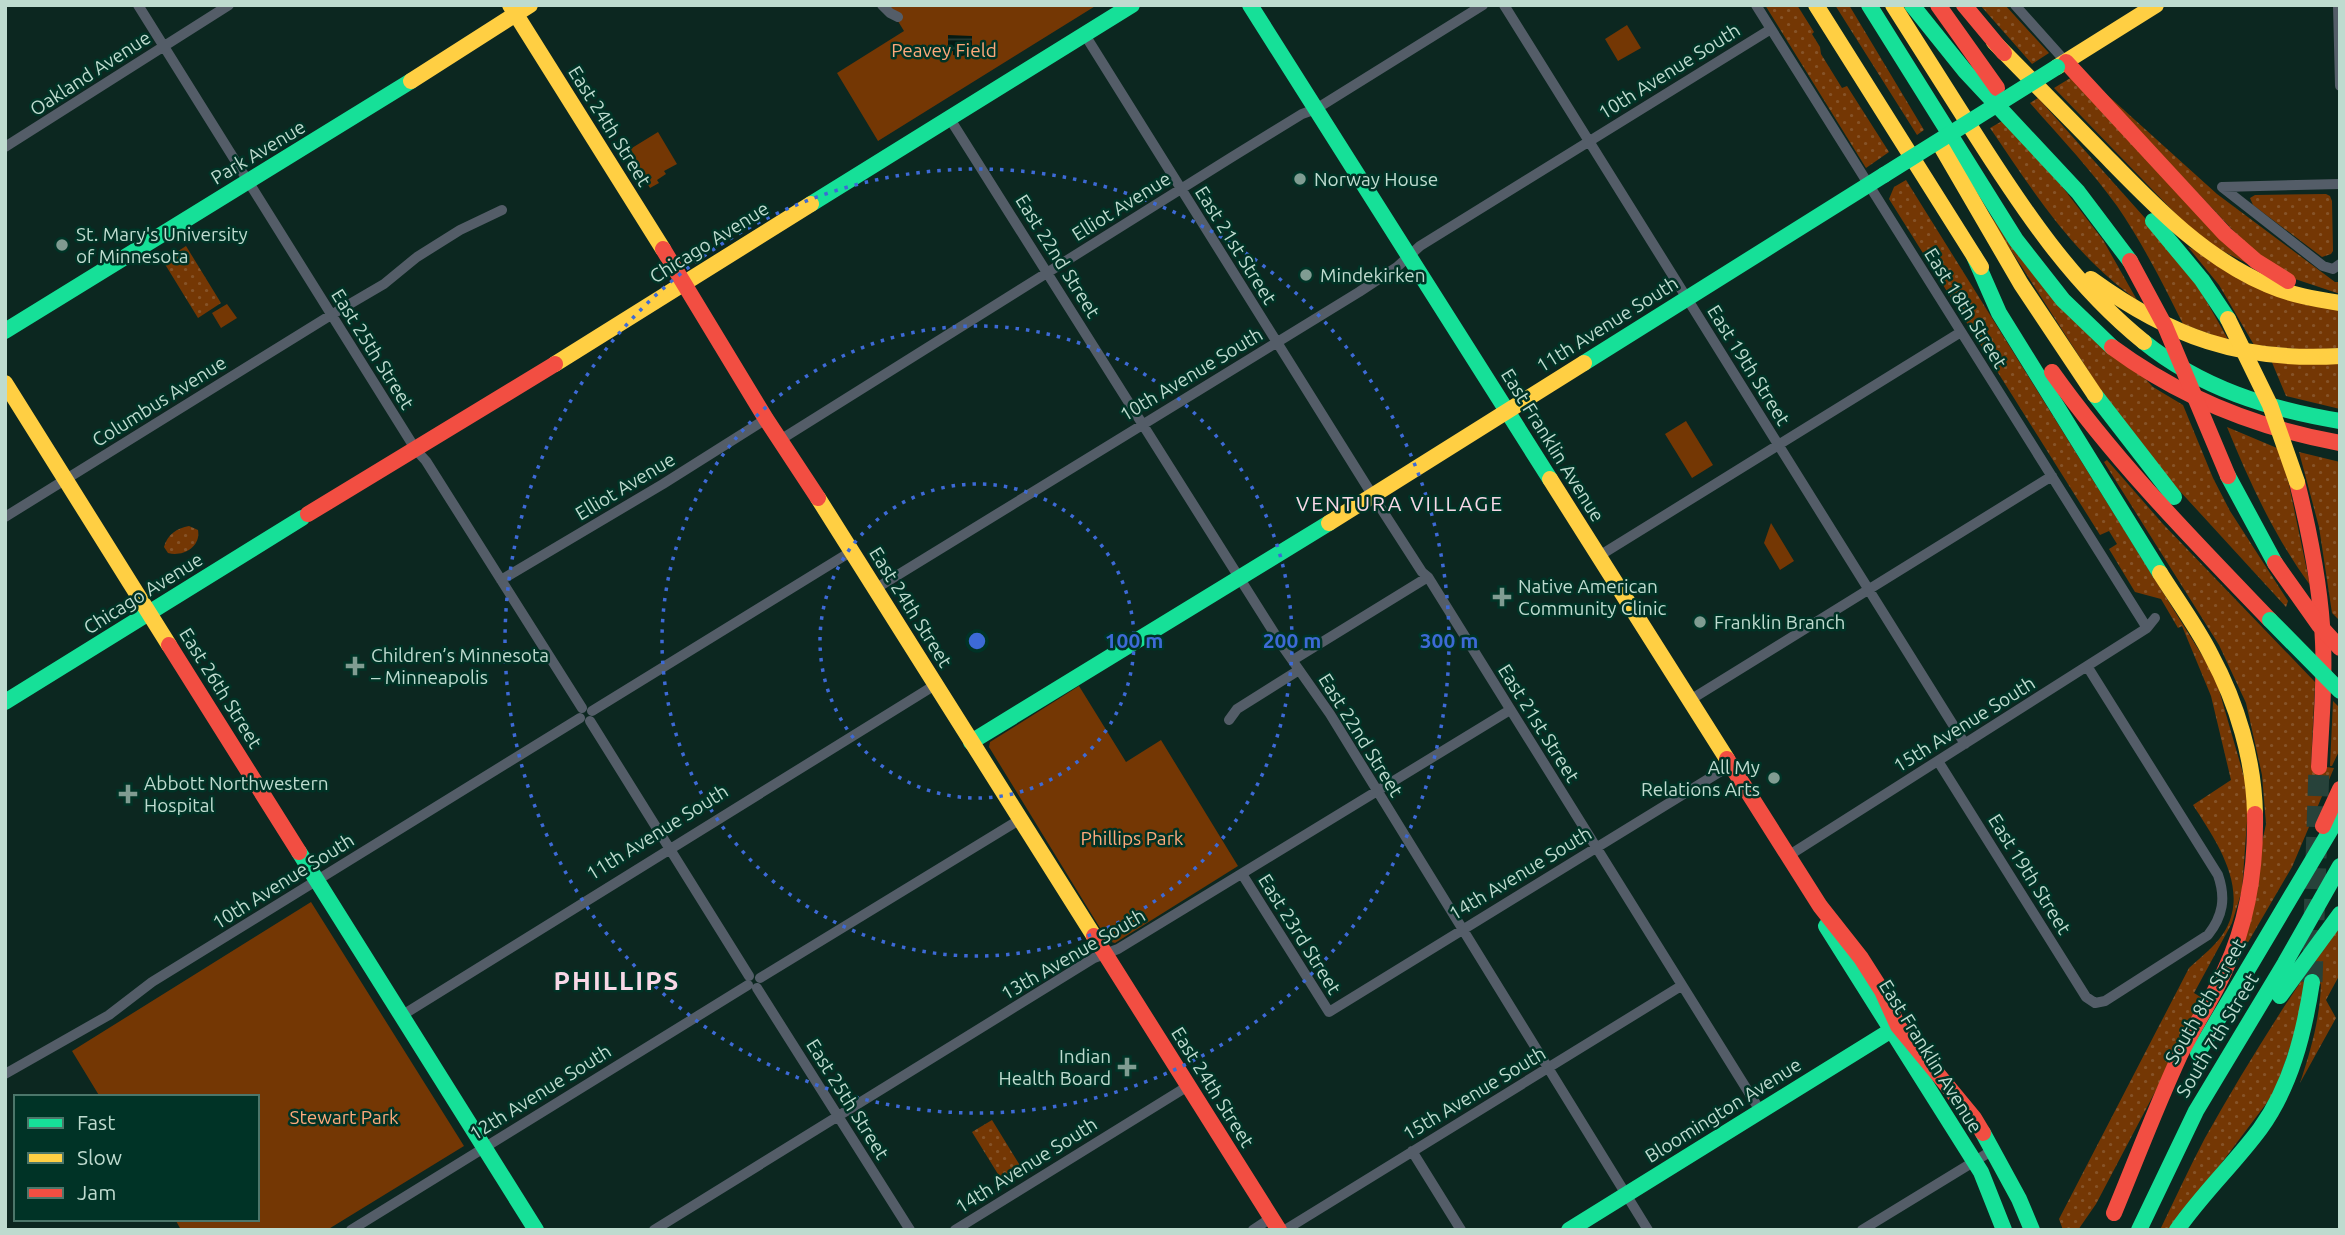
<svg xmlns="http://www.w3.org/2000/svg" width="2345" height="1235" font-family="Ubuntu,sans-serif">
<defs>
<pattern id="grass-dots" width="8" height="8" patternUnits="userSpaceOnUse" patternTransform="scale(1.75)"><rect width="8" height="8" fill="#743704"/><path d="M2 2h.1M6 6h.1" fill="none" stroke="#865328" stroke-width="1.8" stroke-linecap="round"/></pattern>
<pattern id="water-rules" width="6" height="5" patternUnits="userSpaceOnUse" patternTransform="scale(1.75)"><rect width="6" height="5" fill="#041a13"/><path d="M0 2.5h6" fill="none" stroke="#273b34"/></pattern>
</defs>
<rect width="100%" height="100%" fill="#0c2720"/>
<path fill="url(#grass-dots)" d="M 1765,5 L 1797,5 L 1814,32 L 1812,34 L 1820,47 L 1821,54 L 1842,88 L 1847,86 L 1889,152 L 1866,168 Z
M 1835,5 L 1849,5 L 1924,130 L 1917,135 Z
M 1980,5 L 2005,5 L 2049,53 L 2032,64 Z
M 2072,77 L 2256,268 L 2201,240 L 2054,88 Z
M 2094,83 L 2217,194 L 2335,282 L 2340,282 L 2340,294 L 2289,277 L 2263,262 Z
M 2038,98 L 2161,236 L 2191,274 L 2229,341 L 2183,324 C 2163,284 2143,244 2117,206 C 2091,170 2060,137 2030,103 Z
M 2004,120 L 2064,189 L 2103,240 L 2137,300 C 2073,255 2033,191 1990,128 Z
M 1906,180 L 2215,676 L 2249,794 L 2242,890 L 2232,923 L 2194,993 L 2204,999 L 2096,1204 L 2078,1230 L 2063,1230 L 2059,1219 L 2189,968 C 2202,956 2218,944 2226,929 C 2249,887 2215,839 2193,805 L 2231,780 L 2211,696 L 2182,626 L 2178,628 L 2161,599 L 2135,592 L 2109,549 L 2117,544 L 2109,531 L 2100,535 L 1889,199 L 1894,187 Z
M 2326,194 L 2330,196 L 2332,201 L 2333,251 L 2331,254 L 2322,257 L 2253,205 L 2250,198 L 2255,195 Z
M 1987,213 L 2153,387 L 2183,405 L 2213,478 L 2230,511 L 2288,601 L 2286,607 L 2133,440 Z
M 186,246 L 221,303 L 198,318 L 163,261 Z
M 2188,247 L 2340,311 L 2340,348 L 2308,350 L 2254,345 L 2219,285 Z
M 2271,360 L 2340,360 L 2340,409 L 2286,396 Z
M 2227,427 L 2277,448 L 2287,475 L 2310,585 C 2274,536 2250,483 2227,427 Z
M 2299,452 L 2340,462 L 2340,621 L 2332,613 L 2319,527 Z
M 2107,460 L 2163,524 L 2315,682 L 2311,765 L 2334,768 L 2292,867 L 2236,963 L 2266,824 L 2262,775 L 2246,703 L 2219,645 L 2104,462 Z
M 189,526 L 198,530 C 201,547 183,557 168,553 L 164,547 C 167,535 177,528 189,526 Z
M 2333,701 L 2340,708 L 2340,749 L 2332,766 L 2330,766 Z
M 2340,925 L 2340,974 L 2326,1000 L 2336,1018 L 2300,1083 C 2311,1050 2320,1018 2321,983 L 2300,1018 L 2275,1092 L 2171,1230 L 2160,1230 C 2175,1199 2189,1168 2205,1138 C 2246,1065 2291,993 2340,925 Z
M 992,1120 L 1021,1167 L 1001,1179 L 972,1132 Z"/>
<path fill="#743704" d="M 888,5 L 1097,5 L 878,141 L 837,73 L 904,31 Z
M 1627,25 L 1641,48 L 1618,61 L 1605,39 Z
M 658,132 L 677,164 L 664,171 L 666,174 L 657,180 L 659,183 L 650,188 L 627,151 Z
M 227,304 L 237,318 L 221,328 L 212,313 Z
M 1686,421 L 1713,465 L 1692,478 L 1665,434 Z
M 1771,523 L 1794,561 L 1780,570 L 1764,543 Z
M 1079,686 L 1126,762 L 1161,740 L 1238,866 L 1115,943 L 1108,941 L 989,747 L 990,742 Z
M 311,902 L 464,1146 L 327,1230 L 181,1230 L 175,1219 L 257,1219 L 257,1097 L 100,1097 L 72,1051 Z"/>
<path fill="url(#water-rules)" d="M 948,35 L 972,36 L 972,52 L 966,52 L 966,55 L 959,57 L 953,55 L 953,51 L 948,51 Z"/>
<g fill="none" stroke-linecap="round" stroke-linejoin="round">
<path stroke="#27423a" stroke-width="21" stroke-dasharray="21 10" stroke-linecap="butt" d="M 2312,982 L 2319,767"/>
<path stroke="#545d68" stroke-width="10" d="M 138,5 L 416,450 L 426,461 L 582,708
M 882,5 L 890,13 L 898,17
M 1504,5 L 1965,744
M 1756,5 L 2147,628
M 2015,5 L 2066,62
M 2338,5 L 2340,86
M 1085,35 L 1373,496 L 1422,572 L 1428,577 L 1761,1112
M 950,119 L 1283,647 L 1330,714 L 1648,1230
M 5,147 L 229,5
M 2222,187 L 2323,266 L 2333,269 L 2340,264
M 2222,187 L 2340,184
M 780,440 L 1232,157 L 1302,114 L 1316,109 L 1483,5
M 5,517 L 331,315 L 384,284 L 417,257 L 460,230 L 502,210
M 1599,556 L 1961,332
M 501,580 L 663,484 L 766,419
M 875,589 L 1359,292 L 1397,267 L 1420,246 L 1771,29
M 1293,660 L 1428,577
M 1690,700 L 2052,476
M 592,711 L 852,551
M 1229,720 L 1237,709 L 1299,670
M 590,721 L 749,976
M 1938,761 L 2086,997 L 2095,1003 L 2105,1001 L 2208,935 C 2223,916 2226,898 2218,875 L 2087,666
M 1788,856 L 2147,628 L 2155,618
M 1242,874 L 1329,1012 L 1731,765
M 760,978 L 1019,820
M 757,988 L 910,1230
M 401,1016 L 935,685
M 5,1074 L 109,1015 L 152,982 L 580,718
M 1412,1151 L 1461,1230
M 351,1230 L 748,985
M 654,1230 L 1094,958 L 1118,949 L 1510,710
M 955,1230 L 1188,1086
M 1253,1230 L 1271,1218
M 1285,1230 L 1681,986
M 1862,1230 L 1993,1150"/>
<path stroke="#16e098" stroke-width="16" d="M 1250,5 L 1550,479
M 1869,5 L 2016,240 L 2063,300 L 2112,347
M 1912,5 L 1965,71 L 2078,192 L 2130,261
M 811,204 L 1132,5
M 2153,221 L 2202,280 L 2228,319
M 1974,256 L 1999,313 L 2160,573
M 5,331 L 411,81
M 2144,342 C 2201,388 2268,409 2340,421
M 1584,363 L 1884,175
M 2095,395 L 2174,497
M 2228,476 L 2275,563
M 5,702 L 302,518
M 971,742 L 1329,523
M 299,852 L 536,1230
M 1826,926 L 1981,1172 L 2004,1230
M 2280,996 L 2340,914
M 2198,1053 L 2340,814
M 1983,1133 L 2019,1199 L 2032,1230
M 1569,1230 L 1898,1026
M 2139,1230 L 2196,1111 L 2285,963 L 2340,866
M 2177,1230 C 2202,1194 2234,1164 2260,1129 C 2291,1086 2304,1034 2312,982"/>
<path stroke="#ffcf43" stroke-width="16" d="M 510,5 L 663,249
M 1816,5 L 1981,267
M 1893,5 C 1920,47 1946,89 1973,131 C 2022,208 2072,284 2144,342
M 1994,42 C 2029,78 2064,113 2099,149 C 2149,200 2200,256 2268,285 C 2291,295 2315,299 2340,303
M 2057,67 L 2156,5
M 411,81 L 530,5
M 1942,148 L 2021,284 L 2095,395
M 2091,279 C 2171,337 2240,362 2340,356
M 555,364 L 811,204
M 5,383 L 169,645
M 1550,479 L 1727,759
M 818,498 L 1094,936
M 1329,523 L 1584,363
M 2160,573 C 2177,600 2197,627 2211,655 C 2237,703 2254,760 2255,814"/>
<path stroke="#f24e42" stroke-width="16" d="M 1938,5 L 1997,88
M 1964,5 L 2004,53
M 2066,62 L 2225,234 L 2256,261 L 2288,281
M 663,249 L 766,419 L 818,498
M 2112,347 C 2181,398 2256,428 2340,443
M 2052,372 C 2116,462 2194,541 2270,620
M 2297,482 C 2310,534 2321,588 2323,642 C 2325,684 2321,726 2319,767
M 308,514 L 555,364
M 169,645 L 299,852
M 1727,759 L 1820,906 L 1861,958 L 1882,991 L 1898,1026 L 1974,1118 L 1983,1133
M 2323,826 L 2340,789
M 1094,936 L 1279,1230
M 2114,1213 C 2136,1160 2156,1107 2180,1055 C 2194,1026 2212,1000 2225,970 C 2248,921 2256,868 2255,814"/>
<path stroke="#16e098" stroke-width="16" d="M 1884,175 L 2057,67
M 2270,620 L 2340,691"/>
<path stroke="#ffcf43" stroke-width="16" d="M 2228,319 L 2270,405 L 2297,482"/>
<path stroke="#f24e42" stroke-width="16" d="M 2130,261 L 2165,326 L 2228,476
M 2275,563 L 2319,625 L 2340,648"/>
</g>
<g fill="none" stroke="#3d6ad6" stroke-width="3.5" stroke-dasharray="3.5 7">
<circle cx="977" cy="641" r="157"/>
<circle cx="977" cy="641" r="315"/>
<circle cx="977" cy="641" r="472"/>
</g>
<g fill="#809c92" stroke="#003326" stroke-width="2.5">
<circle cx="1300" cy="179" r="7"/>
<circle cx="62" cy="245" r="7"/>
<circle cx="1306" cy="275" r="7"/>
<path d="M1498.5 586.5h7v7h7v7h-7v7h-7v-7h-7v-7h7z"/>
<circle cx="1700" cy="622" r="7"/>
<path d="M351.5 655.5h7v7h7v7h-7v7h-7v-7h-7v-7h7z"/>
<circle cx="1774" cy="778" r="7"/>
<path d="M124.5 783.5h7v7h7v7h-7v7h-7v-7h-7v-7h7z"/>
<path d="M1123.5 1056.5h7v7h7v7h-7v7h-7v-7h-7v-7h7z"/>
</g>
<g text-anchor="middle" stroke-width="5" stroke-linejoin="round" paint-order="stroke">
<g font-size="19" fill="#fda97b" stroke="#003326">
<text x="944" y="57">Peavey Field</text>
<text x="1132" y="845">Phillips Park</text>
<text x="344" y="1124">Stewart Park</text>
</g>
<g font-size="19" fill="#bedbcf" stroke="#003326">
<text transform="translate(1669 71) rotate(-32)" y="7">10th Avenue South</text>
<text transform="translate(90 73) rotate(-33)" y="7">Oakland Avenue</text>
<text transform="translate(610 126) rotate(58)" y="7">East 24th Street</text>
<text transform="translate(258 152) rotate(-31)" y="7">Park Avenue</text>
<text transform="translate(1121 206) rotate(-32)" y="7">Elliot Avenue</text>
<text transform="translate(709 242) rotate(-32)" y="7">Chicago Avenue</text>
<text transform="translate(1236 245) rotate(58)" y="7">East 21st Street</text>
<text transform="translate(1058 256) rotate(58)" y="7">East 22nd Street</text>
<text transform="translate(1966 308) rotate(58)" y="7">East 18th Street</text>
<text transform="translate(1607 324) rotate(-32)" y="7">11th Avenue South</text>
<text transform="translate(373 349) rotate(58)" y="7">East 25th Street</text>
<text transform="translate(1749 365) rotate(58)" y="7">East 19th Street</text>
<text transform="translate(1191 374) rotate(-31)" y="7">10th Avenue South</text>
<text transform="translate(159 401) rotate(-32)" y="7">Columbus Avenue</text>
<text transform="translate(1553 445) rotate(58)" y="7">East Franklin Avenue</text>
<text transform="translate(625 486) rotate(-31)" y="7">Elliot Avenue</text>
<text transform="translate(143 593) rotate(-32)" y="7">Chicago Avenue</text>
<text transform="translate(911 607) rotate(58)" y="7">East 24th Street</text>
<text transform="translate(221 688) rotate(58)" y="7">East 26th Street</text>
<text transform="translate(1539 723) rotate(58)" y="7">East 21st Street</text>
<text transform="translate(1964 724) rotate(-32)" y="7">15th Avenue South</text>
<text transform="translate(1361 735) rotate(58)" y="7">East 22nd Street</text>
<text transform="translate(657 832) rotate(-32)" y="7">11th Avenue South</text>
<text transform="translate(1520 873) rotate(-31)" y="7">14th Avenue South</text>
<text transform="translate(2030 874) rotate(58)" y="7">East 19th Street</text>
<text transform="translate(283 881) rotate(-32)" y="7">10th Avenue South</text>
<text transform="translate(1300 934) rotate(58)" y="7">East 23rd Street</text>
<text transform="translate(1073 954) rotate(-30)" y="7">13th Avenue South</text>
<text transform="translate(2205 1001) rotate(-60)" y="7">South 8th Street</text>
<text transform="translate(2217 1035) rotate(-59)" y="7">South 7th Street</text>
<text transform="translate(1931 1056) rotate(58)" y="7">East Franklin Avenue</text>
<text transform="translate(1213 1087) rotate(58)" y="7">East 24th Street</text>
<text transform="translate(540 1092) rotate(-32)" y="7">12th Avenue South</text>
<text transform="translate(1474 1093) rotate(-31)" y="7">15th Avenue South</text>
<text transform="translate(848 1099) rotate(58)" y="7">East 25th Street</text>
<text transform="translate(1723 1110) rotate(-32)" y="7">Bloomington Avenue</text>
<text transform="translate(1026 1165) rotate(-32)" y="7">14th Avenue South</text>
</g>
<g font-size="19" fill="#bedbcf" stroke="#003326" text-anchor="start">
<text x="1314" y="186">Norway House</text>
<text x="76" y="241">St. Mary's University<tspan x="76" dy="22">of Minnesota</tspan></text>
<text x="1320" y="282">Mindekirken</text>
<text x="1518" y="593">Native American<tspan x="1518" dy="22">Community Clinic</tspan></text>
<text x="1714" y="629">Franklin Branch</text>
<text x="371" y="662">Children’s Minnesota<tspan x="371" dy="22">– Minneapolis</tspan></text>
<text x="1760" y="774" text-anchor="end">All My<tspan x="1760" dy="22">Relations Arts</tspan></text>
<text x="144" y="790">Abbott Northwestern<tspan x="144" dy="22">Hospital</tspan></text>
<text x="1111" y="1063" text-anchor="end">Indian<tspan x="1111" dy="22">Health Board</tspan></text>
</g>
<g font-size="21" letter-spacing="2" fill="#f8d8e7" stroke="#003326">
<text x="1400" y="511">VENTURA VILLAGE</text>
</g>
<g font-size="26" font-weight="bold" letter-spacing="2" fill="#f8d8e7" stroke="#003326">
<text x="617" y="990">PHILLIPS</text>
</g>
</g>
<circle cx="977" cy="641" r="10" fill="#3d6ad6" stroke="#003326" stroke-width="3.5"/>
<g font-size="21" text-anchor="middle" font-weight="bold" fill="#3d6ad6" stroke="#003326" stroke-width="5" stroke-linejoin="round" paint-order="stroke">
<text x="1134" y="648">100 m</text>
<text x="1292" y="648">200 m</text>
<text x="1449" y="648">300 m</text>
</g>
<rect width="2345" height="1235" fill="none" stroke="#bedbcf" stroke-width="14"/>
<rect x="14" y="1095" width="245" height="126" fill="#003326" stroke="#4c766a" stroke-width="2"/>
<rect x="28" y="1118" width="35" height="10" fill="#16e098" stroke="#4c766a" stroke-width="2"/>
<text x="77" y="1130" font-size="21" fill="#bedbcf">Fast</text>
<rect x="28" y="1153" width="35" height="10" fill="#ffcf43" stroke="#4c766a" stroke-width="2"/>
<text x="77" y="1165" font-size="21" fill="#bedbcf">Slow</text>
<rect x="28" y="1188" width="35" height="10" fill="#f24e42" stroke="#4c766a" stroke-width="2"/>
<text x="77" y="1200" font-size="21" fill="#bedbcf">Jam</text>
</svg>
